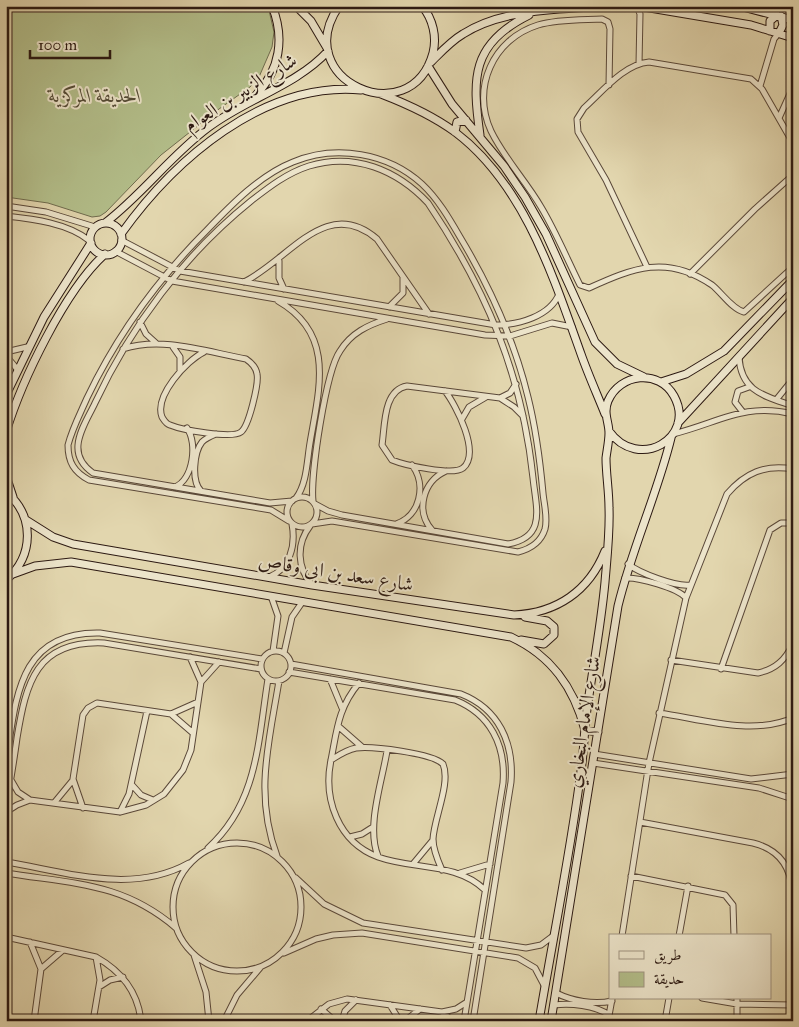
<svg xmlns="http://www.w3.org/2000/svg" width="799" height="1027" font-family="'IM FELL Great Primer',Amiri,serif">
<rect width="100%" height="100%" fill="#e2d6ae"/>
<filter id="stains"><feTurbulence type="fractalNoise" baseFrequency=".004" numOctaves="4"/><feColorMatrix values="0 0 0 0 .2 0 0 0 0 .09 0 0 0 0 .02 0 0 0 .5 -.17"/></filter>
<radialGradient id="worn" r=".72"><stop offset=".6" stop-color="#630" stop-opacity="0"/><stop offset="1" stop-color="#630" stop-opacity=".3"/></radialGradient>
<path fill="#b3be8a" stroke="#706c4e" d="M 6,6 L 268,6 L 274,32 L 272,47 L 259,77 L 250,87 L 219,109 L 161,155 L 106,212 L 100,216 L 92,217 L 48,203 L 6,197 Z"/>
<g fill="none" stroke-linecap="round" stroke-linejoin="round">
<defs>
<path id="street" d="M 637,6 L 640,14 L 639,64
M 609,85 L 610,29 L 608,22 L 602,19 C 582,20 558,19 538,25 C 493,39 471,88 491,131 C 504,158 526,181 541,207 C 556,232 567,259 580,285 L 589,288 C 633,268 667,254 712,285 C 722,293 732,309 744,312 L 793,267
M 760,86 L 774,39 L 779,33
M 779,118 L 793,87
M 6,206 L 46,212 L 95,227
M 6,216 C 33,219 68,223 90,241
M 121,240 L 180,271 L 496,325 C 519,325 550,316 559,294
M 115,251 L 172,281 L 485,335 L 510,336 L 552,323 L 572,327
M 279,261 L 279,278 L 284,289
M 647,267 L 606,180 L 578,132 L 577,119 L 584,108 C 602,92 624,64 649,62 L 751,79 L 762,89 L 793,143
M 690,274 L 755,209 L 793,175
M 244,282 C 289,260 326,195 377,239 L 429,314
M 278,301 C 336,334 319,389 310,443 C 307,460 307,484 296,498
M 389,307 L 403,293 L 403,278
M 140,322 L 146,334 L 156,343
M 173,347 L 180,357 L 180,370
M 123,349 C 162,336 207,352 246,359 C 252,363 256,367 257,374 C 259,383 249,426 241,432 C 232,439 182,430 170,425 C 166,424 164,420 162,417 C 154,396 186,361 204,352
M 6,352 L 27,347
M 6,356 L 18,370
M 739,357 C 741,392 765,396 793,406
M 445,391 C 456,405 481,453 463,468 C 453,476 404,465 392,460 L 382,445 C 385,426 383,390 407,386 L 500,398 L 514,407 L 523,416
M 500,398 L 510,393 L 516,384
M 776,400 L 793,379
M 742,411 L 735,402 L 738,391 L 749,387
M 462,419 L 469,407 L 486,397
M 673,434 C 718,423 745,402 793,414
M 175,487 C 193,479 198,444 187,428
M 201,491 C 191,481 194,452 202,442 C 206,438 211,436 216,434
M287 512a15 15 0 1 1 30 0a15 15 0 1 1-30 0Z
M 292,501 L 270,503 L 93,473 C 83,466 77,457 78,445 C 79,431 89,416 95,403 C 131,326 184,255 251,201 C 269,187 287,173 309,166 C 354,152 397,170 428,203 C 486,289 522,374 533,478 C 536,508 547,537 508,544 L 342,515 L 328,511 L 315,504
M 313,501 C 310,476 326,371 340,351 C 351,333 368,325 387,319
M 289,521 L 271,510 L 89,480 C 74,472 68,462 68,445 C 72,429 80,414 87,398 C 117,335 157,280 207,230 C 231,205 260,175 293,162 C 336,144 388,153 422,184 C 438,199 449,218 460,237 C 490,287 514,339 528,397 C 536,429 540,460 543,493 C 544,504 548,518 545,529 C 541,542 530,549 518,552 L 332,521 L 312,524
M 396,524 C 420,516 427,485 412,465
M 310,526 C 296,544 297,568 312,585
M 432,530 C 415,511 423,481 446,471
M 628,564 C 639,573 676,587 690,585
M 269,577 C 290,569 296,545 292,524
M 625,578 C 638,577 678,588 686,598
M 271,596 L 278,616 L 273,651
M261 666a15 15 0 1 1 30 0a15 15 0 1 1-30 0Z
M 284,653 L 292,617 L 303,601
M 671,660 L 758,673 C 776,669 785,660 793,644
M 291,664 L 461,694 C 499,709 514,743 511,782 L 473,1021
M 721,669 L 770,530 L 781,523 L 793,523
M 289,672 L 455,700 C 490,714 506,745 503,783 L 464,1021
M 330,679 L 342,708
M 201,682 L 219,662
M 359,683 C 338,708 337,730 331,760 C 323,799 338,842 378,857 C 414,870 456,862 485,890
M 659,713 C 701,719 752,736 793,718
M 171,714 L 193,733
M 338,726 L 362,747
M 594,754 L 751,779 L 793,774
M 331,760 C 339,755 346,750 356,748 C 372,746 432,753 443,764 C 451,783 434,818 433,839 C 433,850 438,861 442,870
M 6,762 C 16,701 17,631 100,633 L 262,659
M 593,763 L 759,788 L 793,799
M 11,780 L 18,792 L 30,800 L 120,812 L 146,805 L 164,794 L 183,770 L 191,750 L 201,682 L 190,657
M 132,785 L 141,795 L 153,800
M 54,803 L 73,780
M 6,807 C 10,784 14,761 17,738 C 26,683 36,640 104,643 L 261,669
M 83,808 L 73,779 L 83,715 L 88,708 L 97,703 L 171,714 L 198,702
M 6,812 L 17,805 L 30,800
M 120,812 L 129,794 L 147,711
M 640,822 L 753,843 C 777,849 790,864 792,889 L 792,1021
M 350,837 L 362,834 L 373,827
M173 907a64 64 0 1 1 128 0a64 64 0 1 1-128 0Z
M 208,848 C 258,803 258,741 268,679
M 277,856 C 254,795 269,742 279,681
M 378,856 C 366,827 382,782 387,751
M 6,862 C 67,872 132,895 189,863
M 413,864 L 433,840
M 6,873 C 73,884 122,882 176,928
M 460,873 L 490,864
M 631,876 L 725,895 L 733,905 L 734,936
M 296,878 L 324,904 L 363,923 L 526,948 L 541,945 L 553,936
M 622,936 L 649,763 L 686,598 L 727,494 C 745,473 765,464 793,469
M 679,936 L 688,886
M 6,937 L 96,957 C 121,971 138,992 141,1021
M 30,942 L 41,969 L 34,1021
M 284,953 L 316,939 L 333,935 L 362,933 L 518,958 L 535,968 L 544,985
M 194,955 L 206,992 L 209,1021
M 41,969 L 63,950
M 99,987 L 110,980 L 123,977
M 556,993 C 572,1001 594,1005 612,1001
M 702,998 L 737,1004 L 793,1005
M 737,998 L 737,1021
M 390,1005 L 400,1021
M 554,1005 C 570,1003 595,1005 609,1015
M 321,1009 L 335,1021
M 443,1013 L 453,1021
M 93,1021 L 100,980 L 96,957
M 224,1021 L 237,995 L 260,968
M 307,1021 L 329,1004 L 347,999 L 442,1012 L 456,1009 L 467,1002
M 342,1021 L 345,1011 L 356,1000
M 405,1021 L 420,1009
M 608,1021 L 612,999
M 665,1021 L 669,998"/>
<path id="secondary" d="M 296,6 L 311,21 L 327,48
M 339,6 C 288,80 411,134 433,53 C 437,37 433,19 422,6
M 739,6 L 793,20
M 644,7 L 751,25 L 793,38
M 770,31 L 770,21 L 777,15
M 779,33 L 783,25 L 781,16
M 431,62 C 441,52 451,41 463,34 C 503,8 564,9 610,6
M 428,66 L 452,104 L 504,166 L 525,197 L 546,234 L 595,342 L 617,364 L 644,377
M 381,94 C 407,104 432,115 455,132 C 524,184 553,276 581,354 C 588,374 597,394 605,414
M 256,95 C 280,70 285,38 272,6
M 455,132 L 457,122 L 466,120
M 480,135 C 472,78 471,44 529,15
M 105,223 C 143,194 171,155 209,127 C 246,99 297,85 328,51
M90 239a16 16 0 1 1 32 0a16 16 0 1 1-32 0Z
M 121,234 C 174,160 263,81 361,90
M 661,382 L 686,374 L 724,351 L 793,280
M 6,395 L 44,317 L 91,243
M 678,423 L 793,298
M 6,432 C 22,380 65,290 105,254
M 6,476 L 13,497
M 6,492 C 35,516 34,556 6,580
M 26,520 L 53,537 L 73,544 L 312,585 L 514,615 C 557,613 589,591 605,551
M 13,574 L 35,566 L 71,562 L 511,637 C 552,656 574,688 585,730 L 598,732
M 521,640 L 544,644 L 554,635 L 554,627 L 547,621 L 525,617
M 539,1021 C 553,938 570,855 581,771 C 584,751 584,730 587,709 C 593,667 601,625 605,582 C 607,557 610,532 609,508 C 609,491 606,474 606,458 C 607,450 609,441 609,433 C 609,422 603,413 608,401 C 620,373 659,369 674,396 C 697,438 638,472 609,431
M 551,1021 L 618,606 C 632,548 657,495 671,438"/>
</defs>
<use href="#street" stroke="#5a4839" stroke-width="7"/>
<use href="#secondary" stroke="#2c1912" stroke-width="9"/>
<use href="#street" stroke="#ece4ca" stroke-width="5"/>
<use href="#secondary" stroke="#ece4ca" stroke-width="7"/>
</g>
<g text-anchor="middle" stroke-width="4" stroke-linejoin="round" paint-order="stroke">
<g font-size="20" fill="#2c1912" stroke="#ece4ca">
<text transform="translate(240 92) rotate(-32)" y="7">شارع الزبير بن العوام</text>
<text transform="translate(336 572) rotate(9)" y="7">شارع سعد بن ابى وقاص</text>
<text transform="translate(583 722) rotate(-81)" y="7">شارع الإمام البخاري</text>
</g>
<g font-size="20" font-style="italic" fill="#544b36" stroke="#ece4ca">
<text x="95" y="102">الحديقة المركزية</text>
</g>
</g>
<rect width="799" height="1027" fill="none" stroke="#e2d6ae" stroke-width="25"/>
<rect x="8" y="8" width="784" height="1012" fill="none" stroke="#2c1912" stroke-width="2.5"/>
<rect x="12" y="12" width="774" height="1002" fill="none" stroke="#2c1912"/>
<rect x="609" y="934" width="162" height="65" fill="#ece4ca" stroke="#9f9380"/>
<rect x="619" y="951" width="25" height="8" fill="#ece4ca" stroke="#9f9380"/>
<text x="654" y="960" font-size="15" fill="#2c1912">طريق</text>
<rect x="619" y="972" width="25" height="15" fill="#b3be8a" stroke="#9f9380"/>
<text x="654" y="984" font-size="15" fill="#2c1912">حديقة</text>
<path d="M30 50v8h80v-8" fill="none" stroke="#2c1912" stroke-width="2.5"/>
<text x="38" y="50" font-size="15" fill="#2c1912" stroke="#ece4ca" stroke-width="4" paint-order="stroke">100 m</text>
<rect width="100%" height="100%" filter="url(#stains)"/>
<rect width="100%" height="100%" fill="url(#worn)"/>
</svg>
